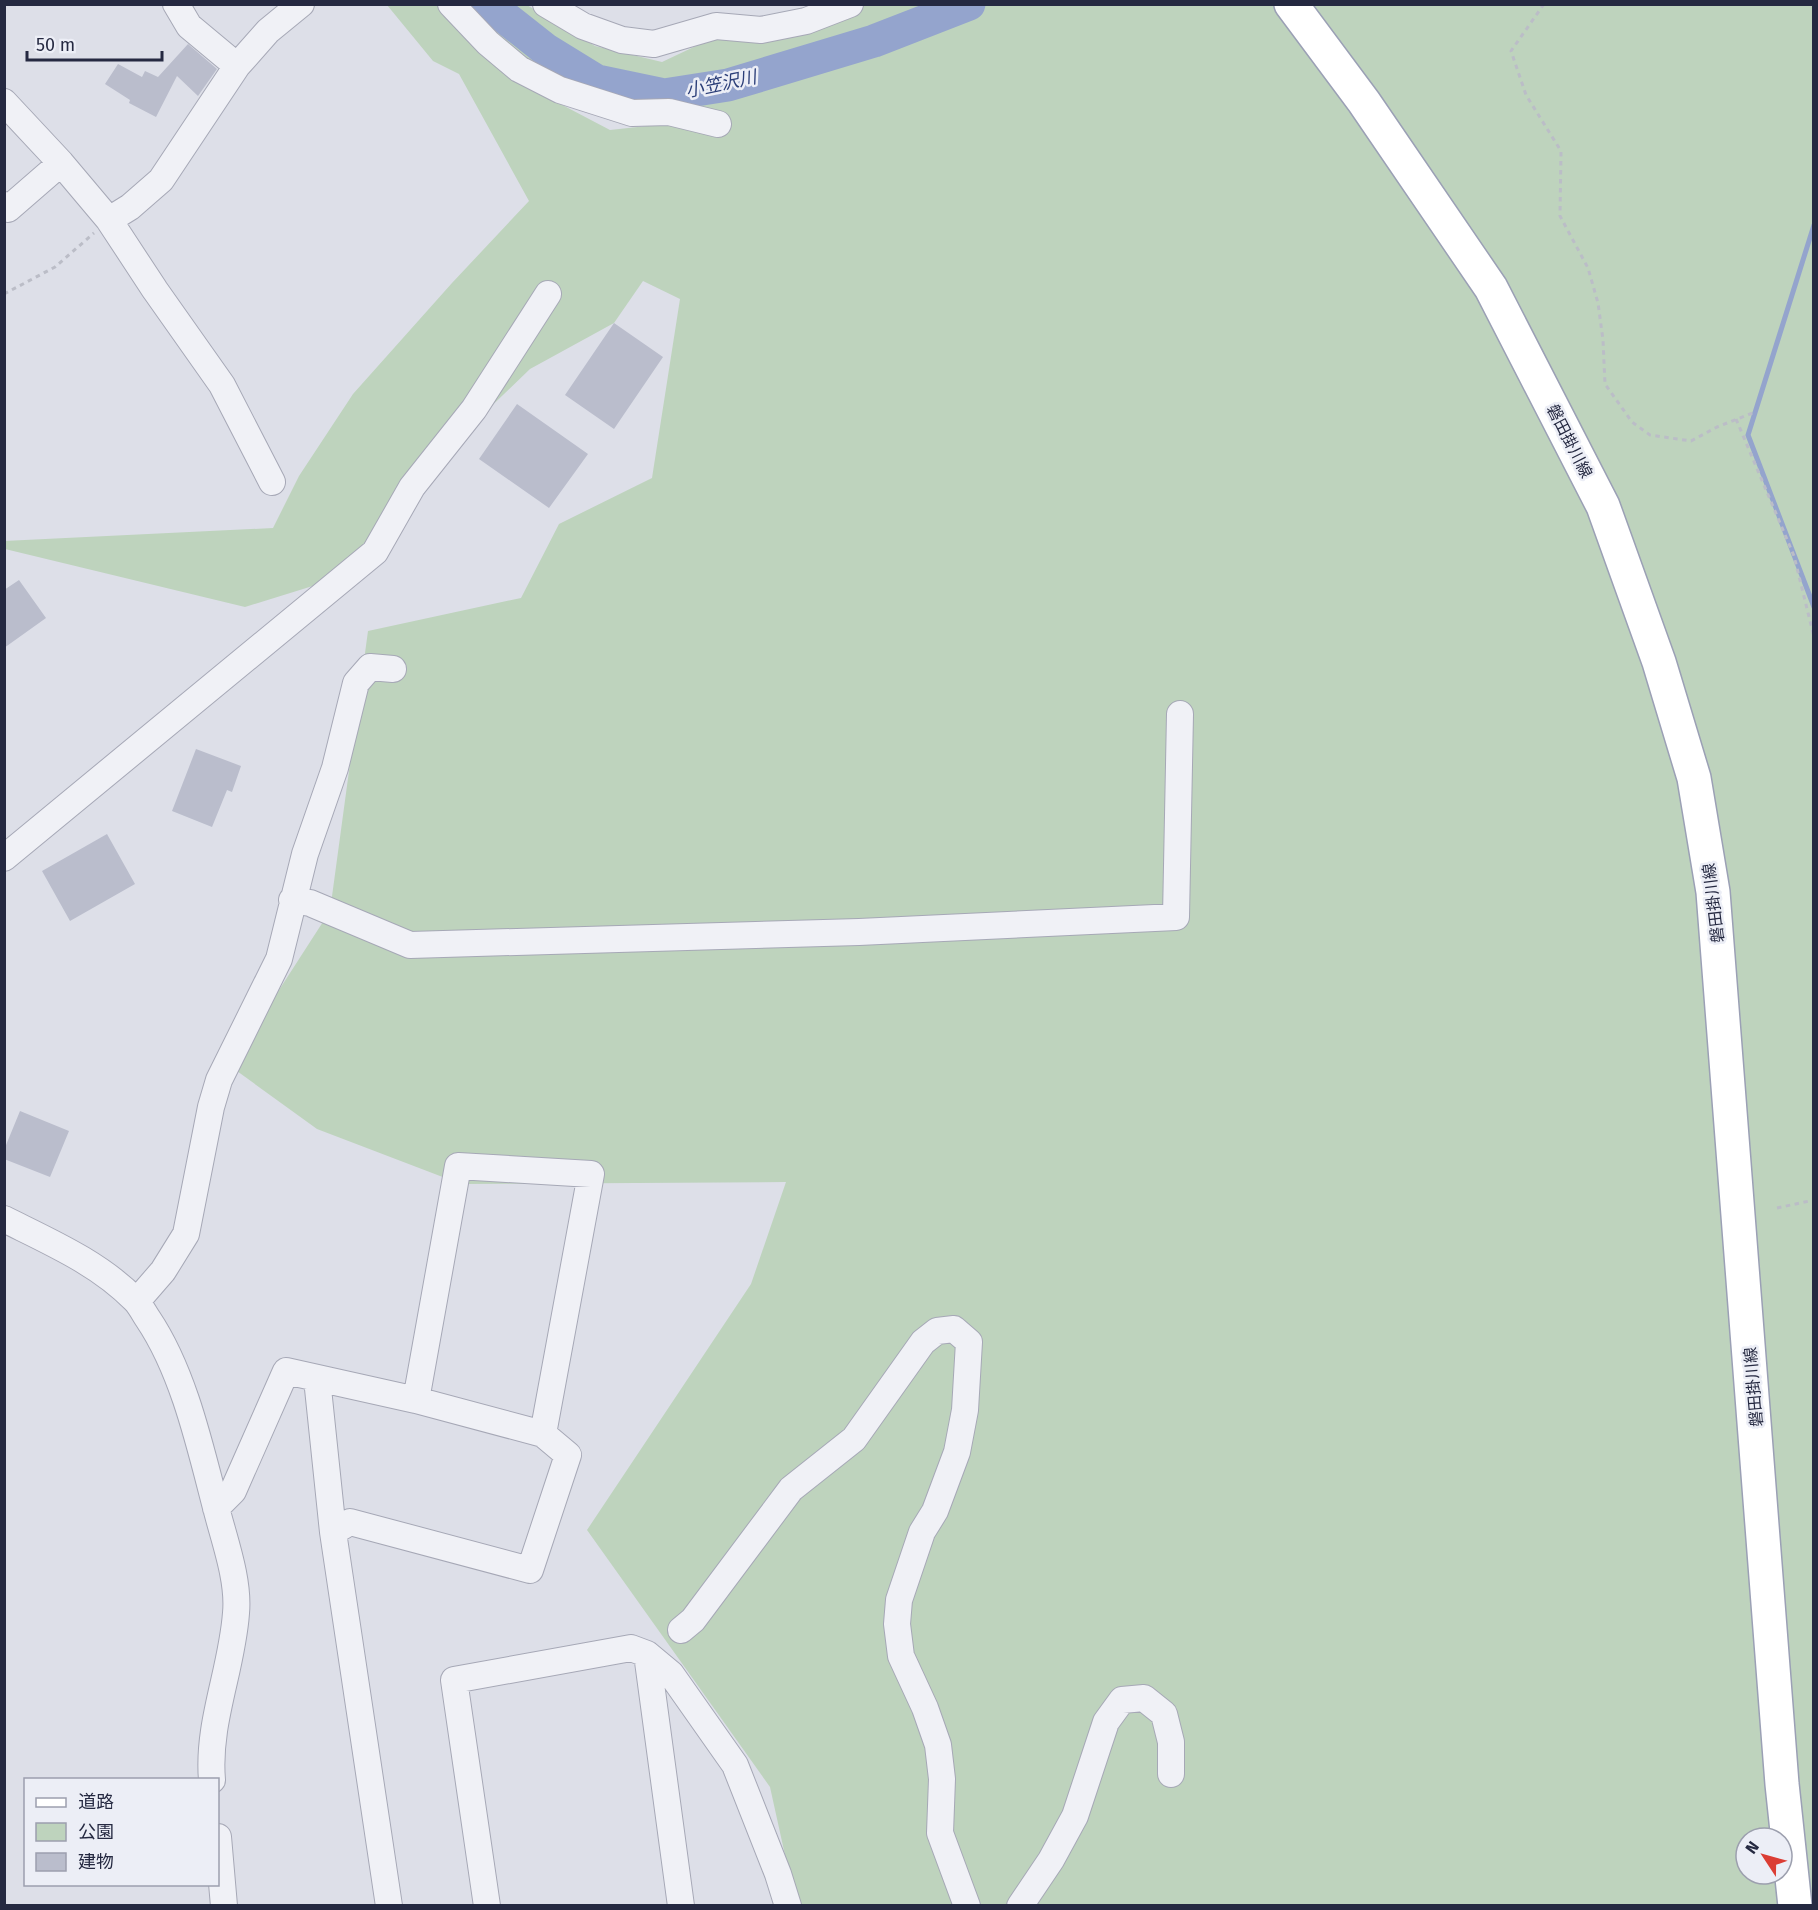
<svg xmlns="http://www.w3.org/2000/svg" width="1818" height="1910" font-family="'Fira Sans','Noto Sans JP',sans-serif">
<rect width="100%" height="100%" fill="#dddfe8"/>
<path fill="#bed3bd" fill-rule="evenodd" d="M 846,4 L 1813,5 L 1813,1905 L 796,1905 L 770,1787 L 587,1530 L 751,1284 L 786,1182 L 461,1184 L 317,1129 L 230,1066 L 330,911 L 368,631 L 521,598 L 559,524 L 652,478 L 680,299 L 643,281 L 614,323 L 530,369 L 427,468 L 348,575 L 245,607 L 5,549 L 4,541 L 273,528 L 299,476 L 353,394 L 452,283 L 529,201 L 459,74 L 433,61 L 387,5 L 527,5 L 595,46 L 662,62 L 734,28 ZM 505,75 L 614,95 L 720,118 L 610,130 ZM 1746,1838 L 1782,1838 L 1782,1874 L 1746,1874 Z"/>
<g fill="none" stroke-linecap="round" stroke-linejoin="round">
<path stroke="#94a4cd" stroke-width="5" d="M 1814,225 L 1748,435 L 1814,607"/>
<path stroke="#94a4cd" stroke-width="33" d="M 488,4 L 545,49 L 597,81 L 664,95 L 728,85 L 874,41 L 969,4"/>
</g>
<path fill="#babdcc" d="M 188,44 L 217,69 L 198,96 L 177,76 L 156,117 L 129,103 L 130,100 L 105,84 L 118,64 L 142,77 L 145,71 L 158,77 Z
M 614,323 L 663,357 L 614,429 L 565,395 Z
M 517,404 L 588,454 L 549,508 L 479,459 Z
M 19,580 L 46,618 L 4,648 L 4,590 Z
M 196,749 L 241,766 L 232,792 L 227,790 L 212,827 L 172,811 Z
M 107,834 L 135,884 L 70,921 L 42,871 Z
M 20,1111 L 69,1131 L 50,1177 L 4,1159 L 4,1150 Z"/>
<g fill="none" stroke-linecap="round" stroke-linejoin="round">
<defs>
<path id="minor" d="M 176,4 L 189,26 L 237,66
M 451,4 L 488,43 L 519,69 L 560,90 L 632,113 L 669,112 L 718,124
M 546,4 L 583,26 L 622,40 L 654,44 L 716,26 L 761,30 L 806,21 L 850,4
M 4,102 L 61,163 L 109,220 L 155,290 L 222,385 L 272,482
M 4,205 L 8,209 L 61,163
M 109,220 L 130,207 L 161,180 L 237,66 L 268,31 L 301,4
M 4,858 L 375,552 L 412,487 L 474,409 L 548,294
M 292,900 L 310,903 L 410,945 L 859,932 L 1176,917 L 1180,714
M 4,1219 C 50,1242 99,1263 135,1300 C 140,1305 144,1313 148,1319 C 185,1374 201,1451 218,1515 C 226,1545 239,1582 236,1613 C 232,1670 207,1723 212,1780
M 137,1301 L 163,1271 L 186,1234 L 211,1107 L 219,1080 L 279,959 L 305,854 L 335,768 L 356,683 L 370,667 L 393,669
M 317,1379 L 333,1532 L 389,1906
M 416,1400 L 458,1166 L 591,1174 L 543,1434
M 216,1508 L 233,1491 L 286,1371 L 416,1400 L 543,1434 L 568,1455 L 530,1570 L 350,1522 L 333,1532
M 681,1630 L 693,1620 L 791,1489 L 854,1439 L 923,1342 L 937,1331 L 954,1329 L 969,1342 L 965,1410 L 957,1452 L 935,1511 L 922,1532 L 899,1600 L 897,1624 L 901,1656 L 925,1708 L 938,1745 L 942,1779 L 940,1833 L 967,1906
M 647,1654 L 681,1906
M 218,1837 L 224,1906
M 487,1906 L 454,1680 L 631,1648 L 647,1654 L 671,1674 L 735,1765 L 778,1874 L 788,1906
M 1020,1906 L 1051,1860 L 1075,1816 L 1106,1722 L 1122,1700 L 1144,1698 L 1164,1714 L 1171,1742 L 1171,1774"/>
<path id="major" d="M 1291,4 L 1364,102 L 1491,288 L 1603,506 L 1659,662 L 1694,778 L 1713,892 L 1782,1784 L 1795,1906"/>
</defs>
<use href="#minor" stroke="#a6a8b6" stroke-width="28"/>
<use href="#major" stroke="#9ba0b5" stroke-width="36"/>
<path stroke="#bbbdc7" stroke-width="3" stroke-dasharray="4.5 4.5" stroke-linecap="butt" d="M 1544,4 L 1511,51 L 1526,95 L 1561,151 L 1560,216 L 1588,268 L 1598,303 L 1603,340 L 1605,384 L 1632,422 L 1650,435 L 1691,441 L 1717,427 L 1755,412
M 4,294 L 55,267 L 94,233
M 1736,419 L 1794,556 L 1814,637
M 1777,1208 L 1814,1200"/>
<use href="#minor" stroke="#f0f1f6" stroke-width="26"/>
<use href="#major" stroke="#fff" stroke-width="33"/>
</g>
<g text-anchor="middle" stroke-width="5" stroke-linejoin="round" paint-order="stroke">
<g font-size="16" fill="#252941" stroke="#eceef6">
<text transform="translate(1570 441) rotate(63)" y="6">磐田掛川線</text>
<text transform="translate(1713 903) rotate(-97)" y="6">磐田掛川線</text>
<text transform="translate(1753 1387) rotate(-95)" y="6">磐田掛川線</text>
</g>
<g font-size="18" font-style="italic" fill="#2b3e78" stroke="#eceef6">
<text transform="translate(721 84) rotate(-12)" y="6">小笠沢川</text>
</g>
</g>
<rect width="1818" height="1910" fill="none" stroke="#252941" stroke-width="12"/>
<rect x="24" y="1778" width="195" height="108" fill="#eceef6" stroke="#9c9fae" stroke-width="1.5"/>
<rect x="36" y="1798" width="30" height="9" fill="#ffffff" stroke="#9c9fae" stroke-width="1.5"/>
<text x="78" y="1808" font-size="18" fill="#252941">道路</text>
<rect x="36" y="1823" width="30" height="18" fill="#bed3bd" stroke="#9c9fae" stroke-width="1.5"/>
<text x="78" y="1838" font-size="18" fill="#252941">公園</text>
<rect x="36" y="1853" width="30" height="18" fill="#babdcc" stroke="#9c9fae" stroke-width="1.5"/>
<text x="78" y="1868" font-size="18" fill="#252941">建物</text>
<g transform="translate(1764 1856) rotate(306)"><circle r="28" fill="#eceef6" stroke="#9c9fae" stroke-width="1.5"/>
<path d="M0-4.5L10 22L0 15L-10 22Z" fill="#db3d34"/>
<text y="-9" font-size="16" font-weight="bold" text-anchor="middle" fill="#252941">N</text>
</g>
<path d="M27 51v9h135v-9" fill="none" stroke="#252941" stroke-width="3"/>
<text x="36" y="51" font-size="18" fill="#252941" stroke="#eceef6" stroke-width="4.5" paint-order="stroke">50 m</text>
</svg>
